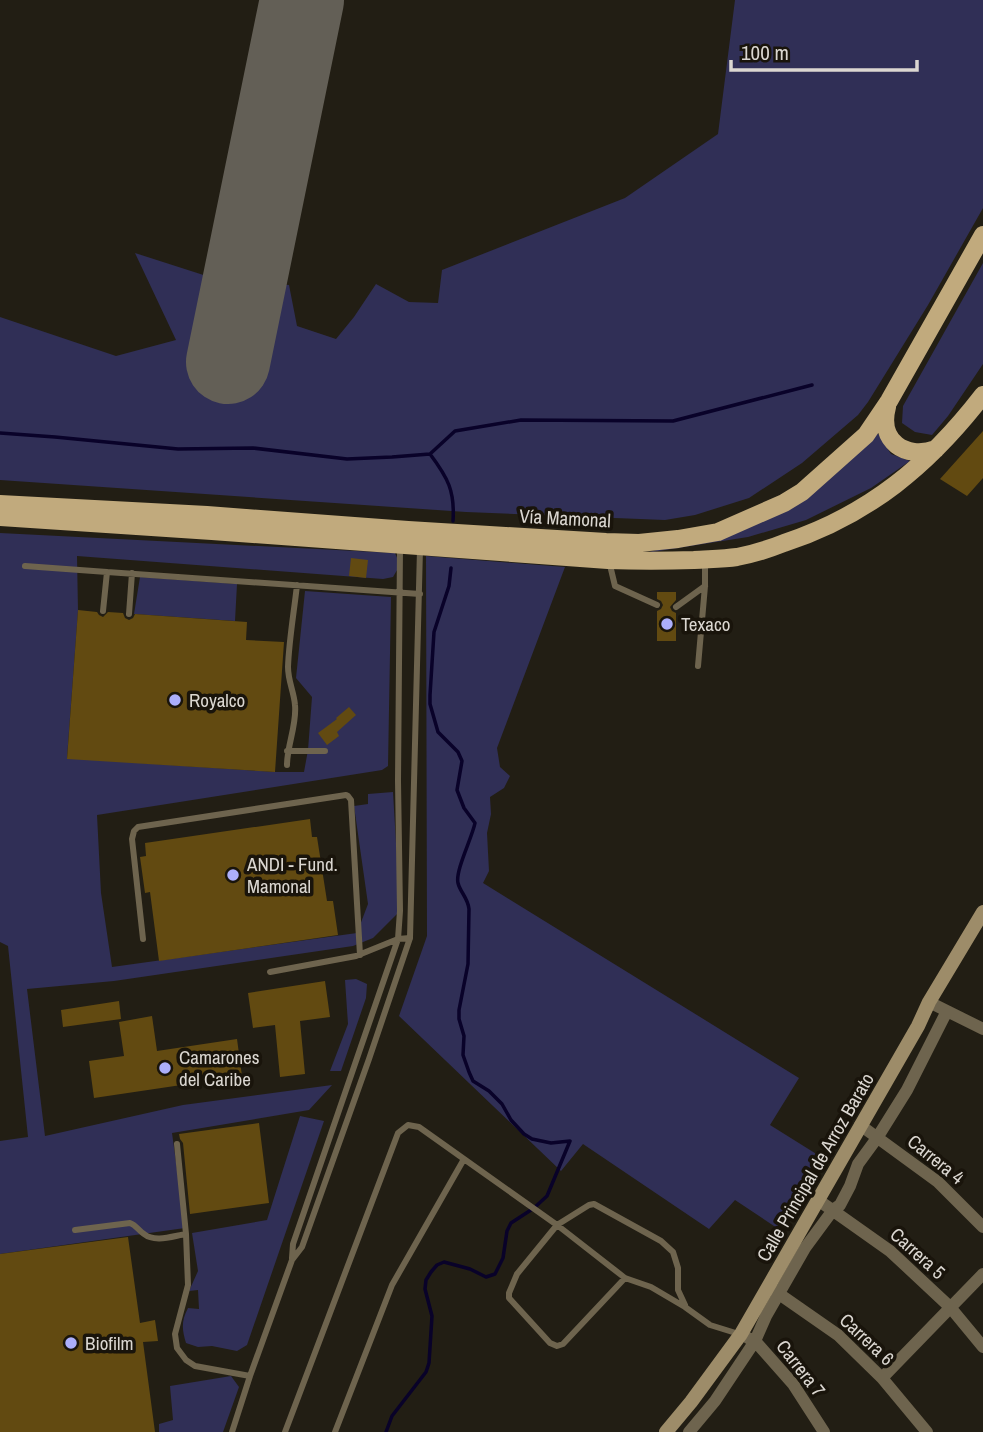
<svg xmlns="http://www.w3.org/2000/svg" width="983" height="1432" font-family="'Archivo Narrow',sans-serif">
<rect width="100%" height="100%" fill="#221e14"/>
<path fill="#302f56" d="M 735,0 L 983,0 L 983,208 L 928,305 L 868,402 L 858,415 L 802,463 L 749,498 L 695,515 L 665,520 L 466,512 L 0,480 L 0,317 L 116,356 L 176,340 L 135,253 L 219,280 L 289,285 L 297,326 L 336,339 L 354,317 L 376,284 L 409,302 L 438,303 L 442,270 L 625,198 L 718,134 Z
M 983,263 L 983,364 L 948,416 L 932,435 L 915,432 L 902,423 L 903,406 Z
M 875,429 L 891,454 L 910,461 L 871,488 L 806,520 L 748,537 L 646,553 L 747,525 Z
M 0,533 L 395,553 L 400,565 L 393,577 L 383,579 L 77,556 L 78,611 L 67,758 L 275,772 L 304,772 L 308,750 L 312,697 L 296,678 L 305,591 L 391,597 L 388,766 L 382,770 L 97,815 L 101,893 L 112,967 L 357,933 L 368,904 L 354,806 L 368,804 L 368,794 L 393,792 L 400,911 L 373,938 L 353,946 L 114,981 L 27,989 L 45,1136 L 183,1105 L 332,1085 L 309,1110 L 172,1133 L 185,1228 L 0,1254 L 0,1141 L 28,1137 L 8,946 L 0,942 Z
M 426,556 L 565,567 L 497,748 L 500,767 L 510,776 L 504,788 L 490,797 L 491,814 L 487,833 L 489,871 L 483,883 L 799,1078 L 770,1125 L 818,1155 L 777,1228 L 735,1200 L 709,1229 L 583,1144 L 561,1171 L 399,1016 L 427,936 Z
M 140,577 L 237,584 L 235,621 L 134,614 Z
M 356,979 L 367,984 L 366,998 L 341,1071 L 330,1071 L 348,1024 L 345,980 Z
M 300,1116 L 324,1121 L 247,1345 L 237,1351 L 212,1346 L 198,1347 L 186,1343 C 182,1330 181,1321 188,1308 L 199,1309 L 198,1290 L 189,1291 L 198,1271 L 192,1233 L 267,1220 Z
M 231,1376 L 239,1387 L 223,1432 L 159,1432 L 159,1424 L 173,1420 L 170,1386 Z"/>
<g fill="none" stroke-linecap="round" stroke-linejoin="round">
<path stroke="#090229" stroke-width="3.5" d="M 0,433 L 55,437 L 178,449 L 253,448 L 347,459 L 392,457 L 430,454 L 455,431 L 521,420 L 673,421 L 812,385
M 430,454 C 448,478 455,491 453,521
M 386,1432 L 392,1416 L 426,1372 L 429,1363 L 432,1316 L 425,1289 L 426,1280 L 431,1272 L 437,1265 L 444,1262 L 470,1269 L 486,1277 L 495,1274 L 503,1258 L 507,1231 L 511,1223 L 534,1208 L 547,1196 L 570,1141 L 551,1143 L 532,1139 L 524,1134 L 511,1120 L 502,1104 L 489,1091 L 473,1081 L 469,1072 L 463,1055 L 464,1036 L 459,1019 L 459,1010 L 468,964 L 469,909 C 468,898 460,892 458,883 C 455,871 472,838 475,823 L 464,808 L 457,790 L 462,761 L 458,752 L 438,732 L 430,704 L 430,695 L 434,632 L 449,586 L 451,568"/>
<path stroke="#635f56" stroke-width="84" d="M 228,362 L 302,0"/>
</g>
<path fill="#624a11" d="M 983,431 L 983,478 L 967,496 L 940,479 Z
M 351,558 L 368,560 L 366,578 L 349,576 Z
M 657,592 L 676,592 L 676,600 L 670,607 L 672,611 L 676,613 L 676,641 L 657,641 L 657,611 L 661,609 L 663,605 L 661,601 L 657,599 Z
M 78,610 L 97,612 L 99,615 L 103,617 L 108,612 L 123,613 L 125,618 L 129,620 L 133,618 L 135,614 L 247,622 L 246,640 L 284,642 L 275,772 L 67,759 Z
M 349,707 L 356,715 L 337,732 L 339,736 L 327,745 L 318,733 L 337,719 L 336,718 Z
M 310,819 L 312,837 L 317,837 L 327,901 L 333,901 L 338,935 L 159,961 L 150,892 L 145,893 L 140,857 L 146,856 L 145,843 Z
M 325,981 L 330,1017 L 300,1021 L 305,1074 L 280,1077 L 275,1025 L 253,1028 L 248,993 Z
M 119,1001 L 121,1019 L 63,1027 L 61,1010 Z
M 152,1016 L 157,1051 L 237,1039 L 242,1076 L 94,1098 L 89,1061 L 124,1056 L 119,1022 Z
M 259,1123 L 269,1203 L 190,1214 L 183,1143 L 180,1139 L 179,1134 Z
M 128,1237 L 140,1323 L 155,1320 L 158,1341 L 143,1342 L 155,1432 L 0,1432 L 0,1254 Z"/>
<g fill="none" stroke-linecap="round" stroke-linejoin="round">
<path stroke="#6e644e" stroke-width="6" d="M 609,561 L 615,586 L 657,605
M 25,566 L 107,572
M 676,607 L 705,586
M 103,611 L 107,572 L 420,594
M 129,614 L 132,573
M 698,666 L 705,586 L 705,560
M 287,751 L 325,751
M 287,765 C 287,745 297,725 295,705 C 294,692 288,681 288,667 C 289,640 294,612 297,585
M 143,939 L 132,839 L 134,831 L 138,827 L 346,795 L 348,796 L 351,800 L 360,955
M 270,972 L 356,956 L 398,939 L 410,938
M 177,1144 L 186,1234 L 188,1285 L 175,1334 L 177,1348 L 186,1360 L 195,1366 L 250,1376
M 75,1230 L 130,1223 C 136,1225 138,1230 144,1234 C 155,1243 173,1236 186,1234
M 292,1258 L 293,1244 L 398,939 L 400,911 L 398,781 L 400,548
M 625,1278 L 563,1344 L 557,1346 L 550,1343 L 509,1298 L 509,1293 L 517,1274 L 557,1225 L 589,1205 L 594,1204 L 661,1241 L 673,1252 L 678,1268 L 678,1290 L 685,1305
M 232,1432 L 250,1376 L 292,1260 L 302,1247 L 369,1059 L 410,938 L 420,549
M 285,1432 L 398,1133 L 408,1125 L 419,1127 L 464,1159 L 557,1225 L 625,1278 L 651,1287 L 685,1307 L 710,1325 L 739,1334
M 335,1432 L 392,1285 L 464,1159"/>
<path stroke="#6e644e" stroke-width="12" d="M 929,1002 L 983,1029
M 860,1125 L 938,1182 L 983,1227
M 818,1200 L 890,1251 L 950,1307 L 983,1347
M 772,1289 L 838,1335 L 882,1378 L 927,1432
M 748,1338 L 755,1341 L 793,1384 L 824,1432
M 882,1378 L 983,1274
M 689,1432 L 715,1401 L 755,1341 L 766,1316 L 805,1248 L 833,1210 L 840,1205 L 850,1186 L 858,1164 L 877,1138 L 907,1090 L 947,1011"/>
<path stroke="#9d8c69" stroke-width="14" d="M 666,1432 L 691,1402 L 741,1334 L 918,1026 L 929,1002 L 983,912"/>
<path stroke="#c1aa7d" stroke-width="18" d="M 887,407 C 878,441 905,460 936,449
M 0,504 L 207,515 L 408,530 L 606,542 L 639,543 L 678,539 L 718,532 L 784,503 L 802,492 L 866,435 L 889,401 L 983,235
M 0,517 L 212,531 L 608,560 C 637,561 665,561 694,560 C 708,559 723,559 737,557 C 753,554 769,549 784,543 C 869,515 929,465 983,395"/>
</g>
<g fill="#acaffb" stroke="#19140b" stroke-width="2.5">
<circle cx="667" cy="624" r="7"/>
<circle cx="175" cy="700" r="7"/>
<circle cx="233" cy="875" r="7"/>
<circle cx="165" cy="1068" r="7"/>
<circle cx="71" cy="1343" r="7"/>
</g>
<g text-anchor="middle" stroke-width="7" stroke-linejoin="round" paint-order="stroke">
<g font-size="19" fill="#dbd7d1" stroke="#19140b">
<text transform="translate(565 518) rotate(3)" y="7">Vía Mamonal</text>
<text transform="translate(936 1159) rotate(39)" y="7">Carrera 4</text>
<text transform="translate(815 1167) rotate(-60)" y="7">Calle Principal de Arroz Barato</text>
<text transform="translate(918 1253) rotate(42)" y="7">Carrera 5</text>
<text transform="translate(867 1339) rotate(43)" y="7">Carrera 6</text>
<text transform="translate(801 1368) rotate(52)" y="7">Carrera 7</text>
</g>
<g font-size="19" fill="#dbd7d1" stroke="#19140b" text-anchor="start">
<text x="681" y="631">Texaco</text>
<text x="189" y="707">Royalco</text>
<text x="247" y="871">ANDI - Fund.<tspan x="247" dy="22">Mamonal</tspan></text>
<text x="179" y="1064">Camarones<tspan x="179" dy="22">del Caribe</tspan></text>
<text x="85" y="1350">Biofilm</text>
</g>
</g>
<path d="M731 60v10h186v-10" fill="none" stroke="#dbd7d1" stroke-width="3.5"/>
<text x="741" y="60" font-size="21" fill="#dbd7d1" stroke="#19140b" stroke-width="5" paint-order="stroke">100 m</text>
</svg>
